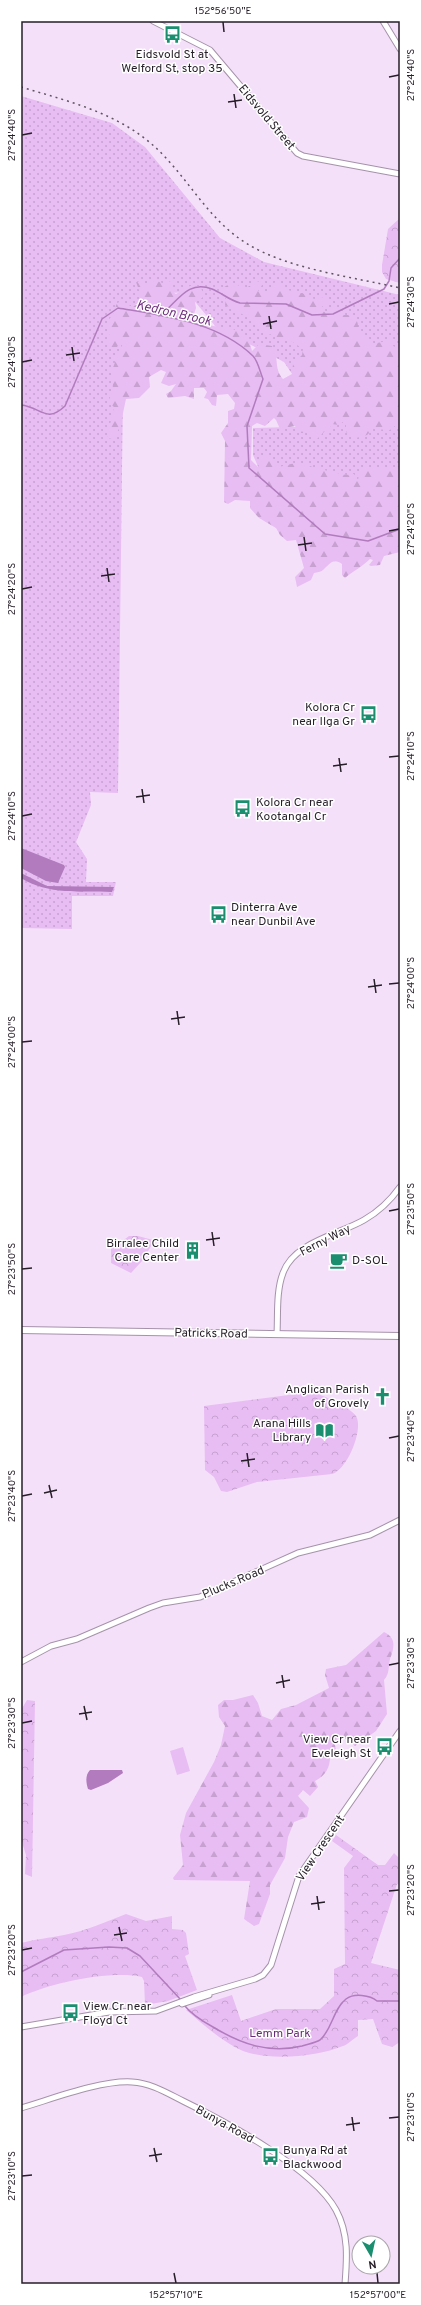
<svg xmlns="http://www.w3.org/2000/svg" width="421" height="2305" font-family="Overpass,sans-serif">
<defs>
<pattern id="grass-dots" width="8" height="8" patternUnits="userSpaceOnUse"><rect width="8" height="8" fill="#e8bdf3"/><path d="M2 2h.1M6 6h.1" fill="none" stroke="#c7a2d0" stroke-width="1.8" stroke-linecap="round"/></pattern>
<pattern id="forest-firs" width="22" height="20" patternUnits="userSpaceOnUse"><rect width="22" height="20" fill="#e8bdf3"/><path d="M5 1l3.5 6h-7zM16 11l3.5 6h-7z" fill="#c7a2d0"/></pattern>
<pattern id="park-crowns" width="20" height="18" patternUnits="userSpaceOnUse"><rect width="20" height="18" fill="#e8bdf3"/><path d="M2 6a3 3 0 1 1 6 0M12 15a3 3 0 1 1 6 0" fill="none" stroke="#c7a2d0"/></pattern>
</defs>
<rect width="100%" height="100%" fill="#f5e0fa"/>
<path fill="url(#grass-dots)" d="M 21,96 L 112,123 L 145,147 L 220,238 L 264,262 L 400,295 L 400,503 L 265,483 L 253,455 L 253,428 L 327,426 L 284,362 L 216,327 L 187,292 L 155,294 L 124,311 L 118,793 L 90,792 L 91,805 L 76,842 L 87,859 L 86,882 L 116,882 L 113,896 L 72,896 L 72,929 L 21,928 Z"/>
<path fill="url(#forest-firs)" d="M 280,279 L 283,289 L 305,294 L 314,299 L 322,297 L 328,300 L 328,303 L 320,308 L 321,311 L 325,312 L 336,307 L 342,315 L 353,315 L 357,320 L 359,331 L 372,344 L 392,340 L 393,346 L 400,349 L 400,422 L 390,430 L 373,429 L 367,435 L 356,438 L 346,432 L 346,422 L 344,421 L 339,425 L 332,424 L 329,430 L 324,432 L 316,440 L 310,433 L 299,433 L 295,426 L 280,429 L 276,420 L 274,418 L 265,426 L 257,423 L 252,426 L 251,460 L 258,467 L 264,455 L 279,467 L 299,462 L 315,468 L 346,475 L 354,474 L 358,482 L 359,472 L 362,469 L 369,467 L 388,469 L 400,466 L 400,552 L 384,556 L 380,565 L 371,566 L 369,565 L 373,560 L 370,559 C 362,567 353,571 345,578 L 342,575 L 342,564 C 333,557 329,565 323,570 C 321,572 317,572 314,573 L 311,580 L 297,587 L 295,577 L 304,568 L 296,540 L 287,541 L 280,535 L 276,528 L 259,518 L 250,508 L 250,501 L 235,500 L 228,504 L 224,502 L 225,441 L 221,433 L 228,423 L 228,411 L 234,409 L 235,403 L 228,394 L 217,395 L 216,406 L 212,405 L 208,399 L 204,398 L 207,392 L 204,388 L 194,388 L 194,399 L 185,396 L 168,398 L 166,394 L 171,391 L 176,384 L 169,386 L 161,383 L 166,372 L 161,370 L 149,377 L 150,387 L 139,398 L 126,399 L 120,427 L 113,439 L 107,438 L 114,407 L 108,402 L 113,391 L 112,370 L 123,343 L 120,343 L 114,351 L 108,346 L 110,337 L 106,324 L 115,311 L 116,305 L 119,302 L 131,306 L 142,304 L 143,301 L 136,282 L 141,281 L 148,285 L 155,280 L 162,283 L 171,281 L 173,285 L 171,291 L 176,294 L 190,286 L 200,286 L 204,295 L 202,298 L 195,302 L 196,308 L 193,317 L 213,326 L 231,328 L 244,335 L 249,340 L 252,351 L 259,344 L 272,346 C 280,356 273,368 283,379 L 292,374 L 293,364 L 302,355 L 303,349 L 291,341 L 280,341 L 273,334 L 265,335 L 255,321 L 225,305 L 226,299 L 221,289 L 231,283 L 246,288 L 258,281 L 262,285 L 258,291 L 266,292 L 272,288 L 276,280 Z
M 384,1632 C 397,1638 394,1648 390,1659 C 388,1667 390,1673 384,1680 L 387,1714 L 376,1731 L 355,1746 L 343,1737 L 334,1742 L 336,1749 L 326,1752 L 330,1757 C 330,1768 325,1776 315,1781 L 318,1787 L 310,1796 L 303,1790 L 298,1796 L 309,1808 L 307,1817 L 294,1822 L 288,1837 L 285,1858 L 270,1885 L 270,1894 L 259,1924 L 254,1926 L 244,1919 L 250,1881 L 174,1880 L 173,1878 L 183,1865 L 180,1835 L 186,1813 L 214,1762 L 221,1745 L 225,1726 L 219,1717 L 218,1705 L 224,1700 L 233,1700 L 253,1695 L 258,1703 L 262,1716 L 272,1720 L 281,1709 L 296,1705 L 329,1688 L 325,1675 L 326,1669 L 346,1665 Z"/>
<path fill="url(#park-crowns)" d="M 400,218 L 400,283 L 386,279 L 382,272 L 382,265 L 388,229 Z
M 129,1236 L 138,1236 L 153,1240 L 153,1243 L 142,1261 L 131,1273 L 111,1263 L 111,1241 L 125,1239 Z
M 312,1392 C 322,1395 350,1407 356,1416 C 364,1429 347,1470 332,1474 L 257,1482 L 227,1492 L 221,1491 L 214,1477 L 205,1470 L 204,1406 Z
M 27,1700 L 35,1701 L 32,1877 L 25,1874 L 26,1855 L 21,1839 L 21,1710 Z
M 336,1835 L 378,1865 L 385,1865 L 394,1853 L 398,1857 L 400,1885 L 397,1884 L 371,1963 L 400,1970 L 400,2042 L 392,2047 L 382,2044 L 373,2019 L 358,2020 L 358,2036 C 353,2039 347,2045 343,2046 C 317,2057 270,2061 243,2051 C 222,2042 203,2024 186,2010 L 232,1995 L 241,2021 L 276,2009 L 320,2009 L 334,1996 L 334,1969 L 345,1964 L 344,1868 L 353,1856 L 332,1841 Z
M 126,1914 L 146,1921 L 172,1916 L 172,1929 L 183,1930 L 186,1933 L 189,1954 L 185,1956 L 197,1990 L 168,2001 L 145,2005 L 144,1981 L 142,1977 C 110,1970 50,1983 21,1997 L 21,1943 C 36,1939 49,1938 64,1935 C 85,1931 106,1922 126,1914 Z"/>
<path fill="#e8bdf3" d="M 183,1747 L 190,1771 L 177,1775 L 170,1751 Z"/>
<path fill="#b17bbe" d="M 21,848 L 64,865 L 65,867 L 58,883 L 46,881 L 21,868 Z
M 21,873 L 47,886 L 114,887 L 112,892 C 81,891 48,895 21,878 Z
M 90,1770 L 122,1770 L 123,1773 L 108,1783 L 91,1790 L 88,1789 C 86,1783 85,1775 90,1770 Z"/>
<g fill="none" stroke-linecap="round" stroke-linejoin="round">
<path stroke="#b17bbe" stroke-width="1.5" d="M 159,316 C 177,304 186,279 212,289 C 222,293 229,300 240,303 L 286,304 L 312,315 L 333,314 L 384,289 L 389,281 L 391,268 L 400,258
M 21,405 C 41,407 46,424 65,406 L 102,319 L 118,308 C 165,316 218,322 253,356 C 258,361 260,372 263,379 L 247,426 L 249,468 L 325,534 L 368,541 L 400,529
M 21,1972 L 64,1950 L 109,1947 L 127,1948 L 140,1956 L 181,2000
M 184,2005 C 192,2015 202,2021 213,2027 C 241,2044 269,2054 302,2046 C 308,2044 315,2043 320,2040 C 332,2030 333,2009 346,1999 C 354,1993 370,1995 377,2001 L 400,2001"/>
<defs>
<path id="tertiary" d="M 153,21 L 210,50 L 297,153 L 303,156 L 400,174
M 383,21 L 400,49
M 277,1334 C 278,1315 276,1291 283,1273 C 294,1242 338,1235 364,1220 C 378,1212 390,1201 400,1187
M 21,1662 L 51,1646 L 77,1639 L 149,1608 L 163,1603 L 200,1597 L 298,1553 L 370,1535 L 400,1520
M 182,2004 L 209,1995
M 21,2027 L 109,2012 L 156,2011 L 194,1997 L 255,1979 L 263,1975 L 271,1965 L 299,1876 L 400,1731
M 21,2108 C 52,2099 101,2080 132,2082 C 151,2083 167,2093 183,2101 C 226,2122 313,2168 336,2210 C 349,2234 347,2259 345,2284"/>
<path id="secondary" d="M 21,1330 L 400,1336"/>
</defs>
<use href="#tertiary" stroke="#a592aa" stroke-width="7"/>
<use href="#secondary" stroke="#a592aa" stroke-width="8"/>
<use href="#tertiary" stroke="#fff" stroke-width="5"/>
<use href="#secondary" stroke="#fff" stroke-width="6"/>
<path stroke="#5f5362" stroke-width="1.5" stroke-dasharray="2 4" stroke-linecap="butt" d="M 21,87 C 74,103 127,115 166,158 C 193,187 212,222 246,243 C 287,269 353,277 400,288"/>
</g>
<path fill="none" stroke="#261e28" stroke-width="1.5" d="M 223,22 L 224,32M 389,77 L 399,75M 234,94 L 236,108M 228,102 L 242,100M 22,135 L 32,133M 389,304 L 399,302M 269,316 L 271,329M 263,324 L 277,321M 72,347 L 74,361M 66,355 L 80,353M 22,362 L 32,360M 389,531 L 399,529M 304,537 L 306,551M 298,545 L 312,543M 107,568 L 109,582M 101,576 L 115,574M 22,589 L 32,587M 389,757 L 399,756M 339,758 L 341,772M 333,766 L 347,764M 142,789 L 144,803M 136,797 L 150,795M 22,816 L 32,814M 374,979 L 376,993M 389,984 L 399,983M 368,987 L 382,985M 177,1011 L 179,1025M 171,1019 L 185,1017M 22,1042 L 32,1041M 389,1211 L 399,1209M 212,1232 L 214,1246M 206,1240 L 220,1238M 22,1269 L 32,1268M 389,1438 L 399,1436M 247,1453 L 249,1467M 241,1461 L 255,1459M 49,1485 L 52,1498M 44,1493 L 57,1490M 22,1496 L 32,1494M 389,1665 L 399,1663M 282,1675 L 284,1688M 276,1683 L 290,1680M 84,1706 L 87,1720M 79,1714 L 92,1712M 22,1723 L 32,1721M 389,1891 L 399,1890M 317,1896 L 319,1910M 311,1904 L 325,1902M 119,1927 L 122,1941M 114,1935 L 127,1933M 22,1950 L 32,1948M 352,2117 L 354,2131M 389,2118 L 399,2117M 346,2125 L 360,2123M 154,2148 L 157,2162M 149,2156 L 162,2154M 22,2176 L 32,2175M 174,2273 L 176,2283M 377,2273 L 378,2283"/>
<defs>
<symbol id="bus-bare" viewBox="-9 -9 18 18"><path d="M-5-6H5V4H4V6H2V4H-2V6H-4V4H-5ZM-3.5-4V0h7V-4ZM-3.5 1.2v1.5H-2V1.2ZM2 1.2v1.5H3.5V1.2Z" fill="#1b8e70" stroke="#fff" stroke-width="2.5" paint-order="stroke"/></symbol>
<symbol id="building-bare" viewBox="-9 -9 18 18"><path d="M-4-6H4V6H1V3H-1V6H-4ZM-2.5-4.3h1.7v1.8h-1.7ZM.8-4.3h1.7v1.8H.8ZM-2.5-1h1.7V.8h-1.7ZM.8-1h1.7V.8H.8Z" fill="#1b8e70" stroke="#fff" stroke-width="2.5" paint-order="stroke"/></symbol>
<symbol id="cafe-bare" viewBox="-9 -9 18 18"><path d="M-5.5-4.5H6V0H3Q3 3.5 0 3.5H-2.5Q-5.5 3.5-5.5 0ZM3-3.2v2h1.7v-2ZM-6 4.5H4V6H-6Z" fill="#1b8e70" stroke="#fff" stroke-width="2.5" paint-order="stroke"/></symbol>
<symbol id="church-bare" viewBox="-9 -9 18 18"><path d="M-1.2-6h2.4v3.5h3.3v2.4h-3.3V6h-2.4V-.1h-3.3v-2.4h3.3Z" fill="#1b8e70" stroke="#fff" stroke-width="2.5" paint-order="stroke"/></symbol>
<symbol id="library-bare" viewBox="-9 -9 18 18"><path d="M-6-4Q-3-5.5-.7-3.5V5Q-3 3-6 4ZM6-4Q3-5.5 .7-3.5V5Q3 3 6 4Z" fill="#1b8e70" stroke="#fff" stroke-width="2.5" paint-order="stroke"/></symbol>
</defs>
<g fill-rule="evenodd">
<use href="#bus-bare" x="160" y="22" width="25" height="25"/>
<use href="#bus-bare" x="356" y="702" width="25" height="25"/>
<use href="#bus-bare" x="230" y="796" width="25" height="25"/>
<use href="#bus-bare" x="206" y="902" width="25" height="25"/>
<use href="#building-bare" x="180" y="1238" width="25" height="25"/>
<use href="#cafe-bare" x="326" y="1248" width="25" height="25"/>
<use href="#church-bare" x="370" y="1384" width="25" height="25"/>
<use href="#library-bare" x="312" y="1418" width="25" height="25"/>
<use href="#bus-bare" x="372" y="1734" width="25" height="25"/>
<use href="#bus-bare" x="58" y="2000" width="25" height="25"/>
<use href="#bus-bare" x="258" y="2144" width="25" height="25"/>
</g>
<g text-anchor="middle" stroke-width="3" stroke-linejoin="round" paint-order="stroke">
<g font-size="12" fill="#261e28" stroke="#fff" text-anchor="end">
<text x="172" y="58" text-anchor="middle">Eidsvold St at<tspan x="172" dy="14">Welford St, stop 35</tspan></text>
<text x="355" y="711">Kolora Cr<tspan x="355" dy="14">near Ilga Gr</tspan></text>
<text x="256" y="806" text-anchor="start">Kolora Cr near<tspan x="256" dy="14">Kootangal Cr</tspan></text>
<text x="231" y="911" text-anchor="start">Dinterra Ave<tspan x="231" dy="14">near Dunbil Ave</tspan></text>
<text x="179" y="1247">Birralee Child<tspan x="179" dy="14">Care Center</tspan></text>
<text x="352" y="1264" text-anchor="start">D-SOL</text>
<text x="369" y="1393">Anglican Parish<tspan x="369" dy="14">of Grovely</tspan></text>
<text x="311" y="1427">Arana Hills<tspan x="311" dy="14">Library</tspan></text>
<text x="371" y="1743">View Cr near<tspan x="371" dy="14">Eveleigh St</tspan></text>
<text x="83" y="2010" text-anchor="start">View Cr near<tspan x="83" dy="14">Floyd Ct</tspan></text>
<text x="283" y="2154" text-anchor="start">Bunya Rd at<tspan x="283" dy="14">Blackwood</tspan></text>
</g>
<g font-size="12" fill="#261e28" stroke="#fff">
<text transform="translate(267 117) rotate(50)" y="4">Eidsvold Street</text>
<text transform="translate(325 1240) rotate(-27)" y="4">Ferny Way</text>
<text transform="translate(211 1333) rotate(1)" y="4">Patricks Road</text>
<text transform="translate(233 1582) rotate(-23)" y="4">Plucks Road</text>
<text transform="translate(320 1848) rotate(-56)" y="4">View Crescent</text>
<text transform="translate(225 2124) rotate(29)" y="4">Bunya Road</text>
</g>
<g font-size="12" fill="#6b297a" stroke="#fff">
<text x="280" y="2037">Lemm Park</text>
</g>
<g font-size="13" font-style="italic" fill="#702e7f" stroke="#fff">
<text transform="translate(174 312) rotate(13)" y="5">Kedron Brook</text>
</g>
</g>
<rect width="421" height="2305" fill="none" stroke="#ffffff" stroke-width="44"/>
<g transform="translate(371 2255) rotate(171)"><circle r="19" fill="#ffffff" stroke="#a8a5a9"/>
<path d="M0-3L7 15L0 10L-7 15Z" fill="#1b8e70"/>
<text y="-6" font-size="11" font-weight="bold" text-anchor="middle" fill="#261e28">N</text>
</g>
<rect x="22" y="22" width="377" height="2261" fill="none" stroke="#261e28" stroke-width="1.5"/>
<g font-size="10" text-anchor="middle" fill="#261e28">
<text x="223" y="14">152°56'50"E</text>
<text transform="translate(410 75) rotate(-90)" y="4">27°24'40"S</text>
<text transform="translate(11 135) rotate(-90)" y="4">27°24'40"S</text>
<text transform="translate(410 302) rotate(-90)" y="4">27°24'30"S</text>
<text transform="translate(11 362) rotate(-90)" y="4">27°24'30"S</text>
<text transform="translate(410 529) rotate(-90)" y="4">27°24'20"S</text>
<text transform="translate(11 589) rotate(-90)" y="4">27°24'20"S</text>
<text transform="translate(410 756) rotate(-90)" y="4">27°24'10"S</text>
<text transform="translate(11 816) rotate(-90)" y="4">27°24'10"S</text>
<text transform="translate(410 983) rotate(-90)" y="4">27°24'00"S</text>
<text transform="translate(11 1042) rotate(-90)" y="4">27°24'00"S</text>
<text transform="translate(410 1209) rotate(-90)" y="4">27°23'50"S</text>
<text transform="translate(11 1269) rotate(-90)" y="4">27°23'50"S</text>
<text transform="translate(410 1436) rotate(-90)" y="4">27°23'40"S</text>
<text transform="translate(11 1496) rotate(-90)" y="4">27°23'40"S</text>
<text transform="translate(410 1663) rotate(-90)" y="4">27°23'30"S</text>
<text transform="translate(11 1723) rotate(-90)" y="4">27°23'30"S</text>
<text transform="translate(410 1890) rotate(-90)" y="4">27°23'20"S</text>
<text transform="translate(11 1950) rotate(-90)" y="4">27°23'20"S</text>
<text transform="translate(410 2117) rotate(-90)" y="4">27°23'10"S</text>
<text transform="translate(11 2176) rotate(-90)" y="4">27°23'10"S</text>
<text x="176" y="2298">152°57'10"E</text>
<text x="378" y="2298">152°57'00"E</text>
</g>
</svg>
